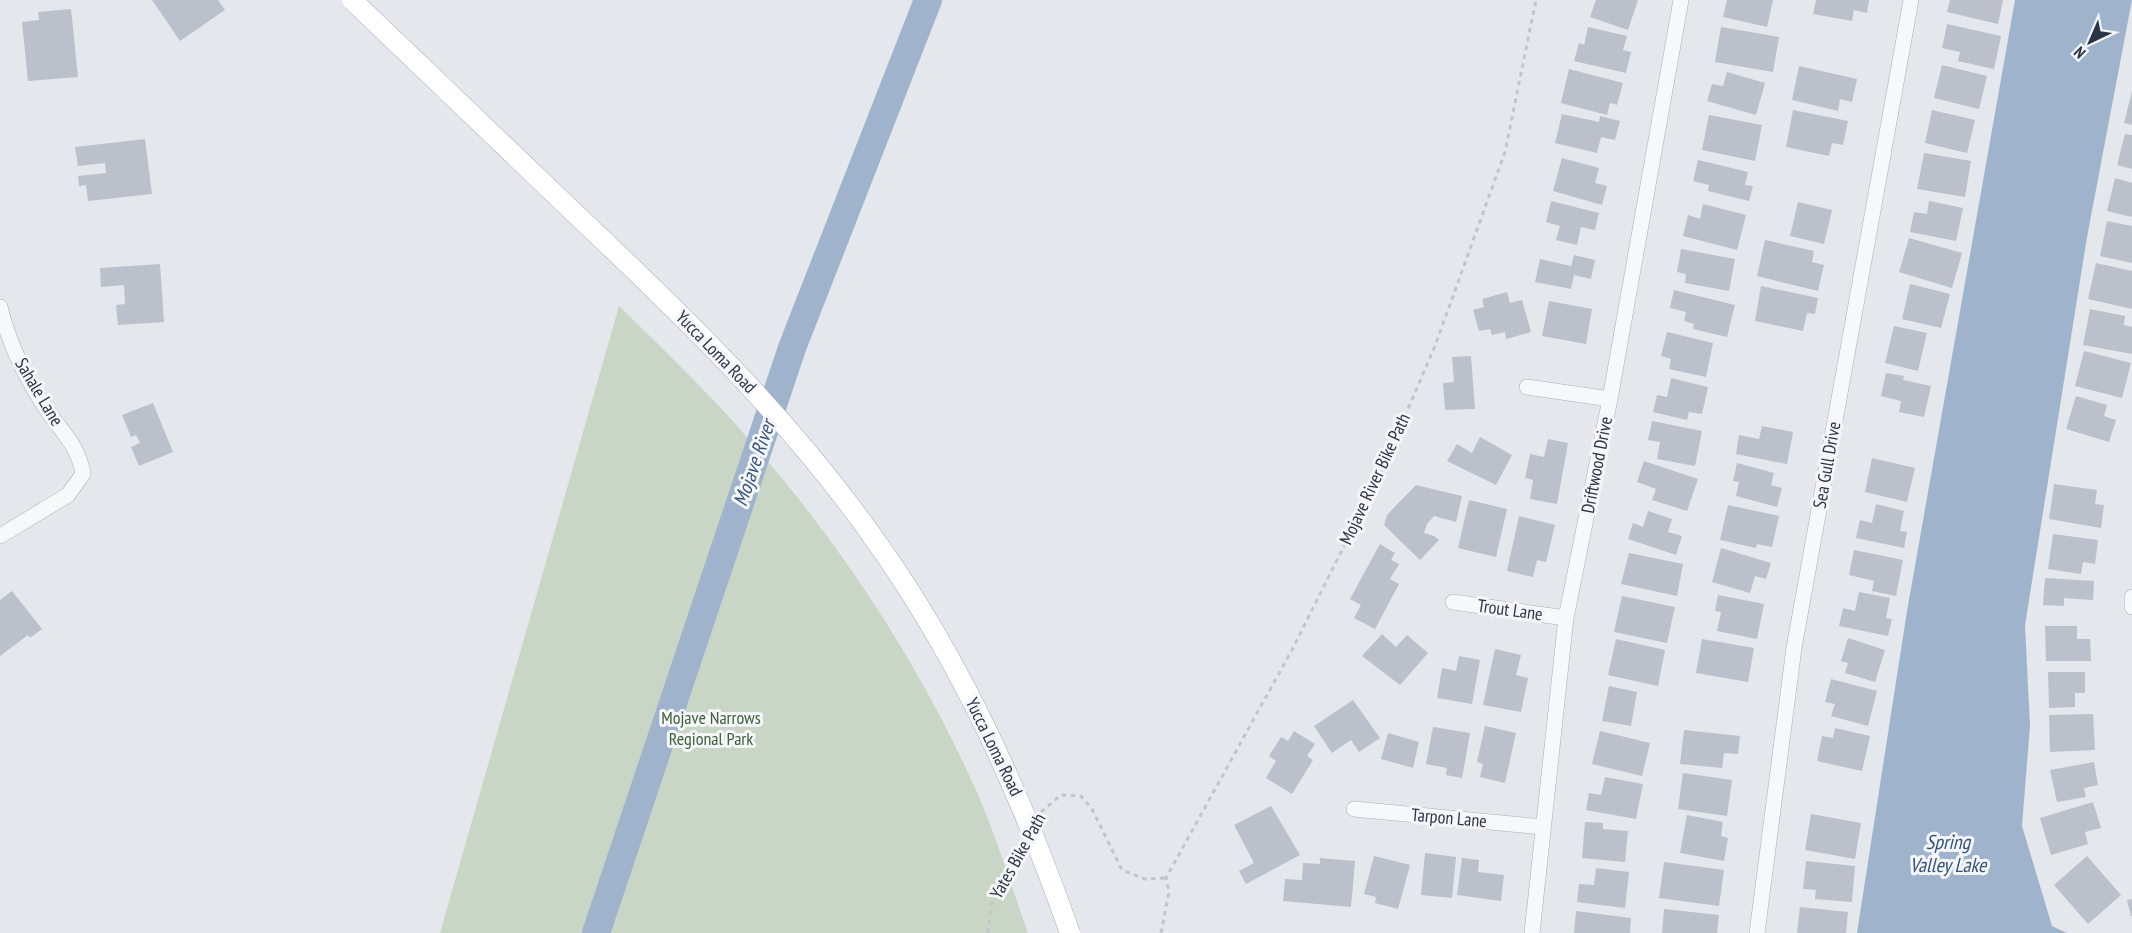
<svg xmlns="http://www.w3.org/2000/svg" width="2132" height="933" font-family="'PT Sans Narrow',sans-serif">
<rect width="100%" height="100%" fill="#e4e7ec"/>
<path fill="#c9d6c5" d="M 619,306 C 664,350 710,394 752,443 C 842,546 919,663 975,788 C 996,835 1011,885 1028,933 L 440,933 Z"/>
<path fill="#9fb4cc" d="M 2015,0 L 2132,0 L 2087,237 L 2025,625 L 2030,726 L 2022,826 L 2052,926 L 2067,933 L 1857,933 L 1907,611 Z"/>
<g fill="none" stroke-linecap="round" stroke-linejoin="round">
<path stroke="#9fb4cc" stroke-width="28" d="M 596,933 L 792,348 L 928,0"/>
</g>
<path fill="#bbc0ca" d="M 152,0 L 218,0 L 225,10 L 180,41 Z
M 1596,0 L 1638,0 L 1628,30 L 1590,17 Z
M 1727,0 L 1773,0 L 1767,27 L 1723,17 Z
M 1816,0 L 1869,0 L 1867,13 L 1854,10 L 1852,21 L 1813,14 Z
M 1950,0 L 2003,0 L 1998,24 L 1947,12 Z
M 71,9 L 78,77 L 28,81 L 22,22 L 39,20 L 38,12 Z
M 1947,24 L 2001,36 L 1994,69 L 1958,61 L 1960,52 L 1942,48 Z
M 1588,27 L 1627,36 L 1623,50 L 1631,52 L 1626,73 L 1574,61 L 1579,43 L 1584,45 Z
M 1721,27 L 1779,37 L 1773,72 L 1715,62 Z
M 1942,65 L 1987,76 L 1979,109 L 1934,98 Z
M 1799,66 L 1857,79 L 1852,102 L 1840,99 L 1838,111 L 1792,100 Z
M 1569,69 L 1623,83 L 1617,105 L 1610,103 L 1607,115 L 1561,103 Z
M 1727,72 L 1765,83 L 1756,115 L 1707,101 L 1712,84 L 1723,86 Z
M 2132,91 L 2132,125 L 2124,123 Z
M 1793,110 L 1848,121 L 1843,145 L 1832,143 L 1829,156 L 1786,147 Z
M 1932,110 L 1975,120 L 1967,153 L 1925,143 Z
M 1562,114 L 1599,122 L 1600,116 L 1620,121 L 1615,140 L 1601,137 L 1597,153 L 1555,143 Z
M 1709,115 L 1762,125 L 1755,161 L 1702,150 Z
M 2125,134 L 2132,135 L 2132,169 L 2117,165 Z
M 145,139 L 152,194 L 88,201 L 86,185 L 79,186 L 78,176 L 106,173 L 105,163 L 78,166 L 75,147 Z
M 1924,153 L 1971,161 L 1965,197 L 1917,189 Z
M 1562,158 L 1599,168 L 1595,183 L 1607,186 L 1602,205 L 1553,191 Z
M 1698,160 L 1748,172 L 1745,185 L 1753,186 L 1749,201 L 1708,191 L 1709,185 L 1693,181 Z
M 2115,178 L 2132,183 L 2132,217 L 2107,211 Z
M 1551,201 L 1599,213 L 1595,230 L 1581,227 L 1577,245 L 1556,240 L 1560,226 L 1546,222 Z
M 1929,201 L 1963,208 L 1956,241 L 1910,232 L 1914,212 L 1927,214 Z
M 1798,202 L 1832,210 L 1824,244 L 1790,236 Z
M 1703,204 L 1746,215 L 1737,250 L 1683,236 L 1688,215 L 1700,219 Z
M 2107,221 L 2132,226 L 2132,263 L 2100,256 Z
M 1909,238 L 1962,253 L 1952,288 L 1899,272 Z
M 1765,240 L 1814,251 L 1812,262 L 1824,265 L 1818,291 L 1757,276 Z
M 1681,249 L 1735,259 L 1729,291 L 1685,283 L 1686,274 L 1677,272 Z
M 1574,255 L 1595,260 L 1591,279 L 1574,275 L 1571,289 L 1535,282 L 1540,259 L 1571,266 Z
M 2096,263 L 2132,271 L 2132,309 L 2088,299 Z
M 160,264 L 164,322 L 118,325 L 116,305 L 125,304 L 124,285 L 101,287 L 100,268 Z
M 1910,284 L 1950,294 L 1941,328 L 1902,319 Z
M 1761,286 L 1818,298 L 1815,314 L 1807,313 L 1803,331 L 1755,321 Z
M 1674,290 L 1735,305 L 1727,337 L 1693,329 L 1694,324 L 1684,321 L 1686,312 L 1670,308 Z
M 1507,292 L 1510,303 L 1522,300 L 1531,332 L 1506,339 L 1505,332 L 1492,335 L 1490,329 L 1479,331 L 1473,310 L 1484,307 L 1482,299 Z
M 1549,301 L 1592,309 L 1586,344 L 1542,336 Z
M 2090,309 L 2125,316 L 2124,325 L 2132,327 L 2132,354 L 2083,345 Z
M 1894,326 L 1927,333 L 1918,371 L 1885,363 Z
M 1667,332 L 1713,343 L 1706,377 L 1669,369 L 1671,359 L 1661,356 Z
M 2084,351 L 2131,363 L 2122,398 L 2075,386 Z
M 1471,356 L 1475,409 L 1445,410 L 1443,383 L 1454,382 L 1452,357 Z
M 1886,373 L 1904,376 L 1903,380 L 1931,386 L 1924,417 L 1899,412 L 1901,401 L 1881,396 Z
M 1671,378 L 1708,387 L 1702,414 L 1689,412 L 1687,420 L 1653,412 L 1657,395 L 1667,397 Z
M 2076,396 L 2107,405 L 2104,416 L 2116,420 L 2109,442 L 2066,429 Z
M 153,403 L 173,452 L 139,466 L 131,447 L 140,443 L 136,435 L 131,437 L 122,415 Z
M 1652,421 L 1702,431 L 1695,466 L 1657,459 L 1660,442 L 1648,440 Z
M 1762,426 L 1793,432 L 1787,464 L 1736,454 L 1739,435 L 1759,439 Z
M 1480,437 L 1512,455 L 1496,485 L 1447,461 L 1457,444 L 1472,453 Z
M 1548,439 L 1568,443 L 1557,504 L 1530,499 L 1533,480 L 1525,478 L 1530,454 L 1544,457 Z
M 1872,458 L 1915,468 L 1907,502 L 1865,492 Z
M 1644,461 L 1698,479 L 1687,511 L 1652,500 L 1656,489 L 1637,482 Z
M 1737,463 L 1774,473 L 1771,485 L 1782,488 L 1777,507 L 1736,496 L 1739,482 L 1733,481 Z
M 2054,484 L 2097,490 L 2095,504 L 2104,505 L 2101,528 L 2049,519 Z
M 1416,485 L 1462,496 L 1456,522 L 1434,516 L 1427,524 L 1424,533 L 1434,536 L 1439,540 L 1420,560 L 1384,525 L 1387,515 Z
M 1469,500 L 1507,509 L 1496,557 L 1458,548 Z
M 1876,504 L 1904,511 L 1900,531 L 1907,532 L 1904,548 L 1856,538 L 1860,520 L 1872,523 Z
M 1728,505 L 1779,516 L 1772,547 L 1757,544 L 1756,548 L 1720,540 Z
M 1648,511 L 1672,519 L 1668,532 L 1682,536 L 1676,555 L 1628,539 L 1633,523 L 1643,527 Z
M 1519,516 L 1555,525 L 1546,562 L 1537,560 L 1533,577 L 1507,571 Z
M 2053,534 L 2098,540 L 2095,564 L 2083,562 L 2081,574 L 2048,569 Z
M 1380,544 L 1395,553 L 1391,560 L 1399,564 L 1390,579 L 1399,584 L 1375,629 L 1354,618 L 1361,605 L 1350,599 Z
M 1721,548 L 1771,563 L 1766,579 L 1755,576 L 1750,593 L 1712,582 Z
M 1854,550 L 1903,560 L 1896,596 L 1872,591 L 1874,581 L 1849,575 Z
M 1629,553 L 1683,564 L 1677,596 L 1621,584 Z
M 2045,578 L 2094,581 L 2093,600 L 2064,598 L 2064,606 L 2043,605 Z
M 12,591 L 42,629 L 30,638 L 28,635 L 0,656 L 0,600 Z
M 1859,592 L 1890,598 L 1886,618 L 1892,619 L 1888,636 L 1839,626 L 1843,608 L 1855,611 Z
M 1718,595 L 1764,604 L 1757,639 L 1717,631 L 1721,612 L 1715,611 Z
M 1622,596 L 1675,607 L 1667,643 L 1614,632 Z
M 2045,626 L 2077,626 L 2077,639 L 2090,639 L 2091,661 L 2046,661 Z
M 1382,634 L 1396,647 L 1407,635 L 1428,653 L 1400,685 L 1362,656 Z
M 1848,638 L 1885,650 L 1875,682 L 1845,673 L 1848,663 L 1841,661 Z
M 1616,639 L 1665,650 L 1658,686 L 1608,675 Z
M 1702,639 L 1754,648 L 1748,682 L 1696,673 Z
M 1495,649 L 1521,655 L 1516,675 L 1528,678 L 1521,712 L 1483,705 Z
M 1459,656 L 1480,660 L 1472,704 L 1437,698 L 1442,668 L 1456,671 Z
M 2048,672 L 2085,672 L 2085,693 L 2075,693 L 2075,707 L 2049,708 Z
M 1831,679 L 1877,691 L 1868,726 L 1831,716 L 1835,704 L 1825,702 Z
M 1609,686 L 1637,692 L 1631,726 L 1602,721 Z
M 1353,700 L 1380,738 L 1359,752 L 1351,740 L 1332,753 L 1314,726 Z
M 2093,714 L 2095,750 L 2050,752 L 2049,715 Z
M 1485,726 L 1516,733 L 1505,783 L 1480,777 L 1483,764 L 1477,762 Z
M 1433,727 L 1470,733 L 1462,778 L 1446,775 L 1447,768 L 1426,764 Z
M 1835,728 L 1870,736 L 1862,771 L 1817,761 L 1822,736 L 1833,738 Z
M 1684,730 L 1740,736 L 1738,754 L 1724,753 L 1722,768 L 1680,764 Z
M 1294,731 L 1315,744 L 1307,756 L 1313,760 L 1292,794 L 1266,778 L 1276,761 L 1269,756 L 1281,737 L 1288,741 Z
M 1600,731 L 1650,743 L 1642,776 L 1592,764 Z
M 1388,733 L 1419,742 L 1413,768 L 1381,759 Z
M 2094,762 L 2098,785 L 2084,788 L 2086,797 L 2057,802 L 2050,770 Z
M 1683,773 L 1732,780 L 1727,816 L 1678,809 Z
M 1605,777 L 1643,784 L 1636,819 L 1586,810 L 1589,793 L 1601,795 Z
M 2093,802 L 2101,828 L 2085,832 L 2088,844 L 2051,855 L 2040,818 Z
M 1271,806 L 1300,855 L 1246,884 L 1239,871 L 1254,863 L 1234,825 Z
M 1811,814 L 1861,823 L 1855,859 L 1805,850 Z
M 1687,815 L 1723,822 L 1721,836 L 1728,838 L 1724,861 L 1680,853 Z
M 1585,822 L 1603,823 L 1603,829 L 1628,831 L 1625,862 L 1582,858 Z
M 1425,853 L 1456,857 L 1452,898 L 1421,895 Z
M 1374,856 L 1410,865 L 1398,909 L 1375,903 L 1376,897 L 1364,894 Z
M 2087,856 L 2121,895 L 2088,924 L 2054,885 Z
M 1320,858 L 1355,861 L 1351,907 L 1283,901 L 1285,879 L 1302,880 L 1303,863 L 1320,864 Z
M 1462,858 L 1479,860 L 1478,872 L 1504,875 L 1501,901 L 1457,895 Z
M 1806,861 L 1855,866 L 1852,902 L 1815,899 L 1816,890 L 1803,889 Z
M 1664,862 L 1724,870 L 1719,906 L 1659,898 Z
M 1596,868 L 1629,872 L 1625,908 L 1577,902 L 1579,884 L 1594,885 Z
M 2132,899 L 2132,916 L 2131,916 L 2127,900 Z
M 1800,907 L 1848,912 L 1846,933 L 1797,933 Z
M 1664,909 L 1719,915 L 1717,933 L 1662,933 Z
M 1576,911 L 1631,918 L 1630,933 L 1574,933 Z"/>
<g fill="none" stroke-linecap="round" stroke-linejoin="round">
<defs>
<path id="minor" d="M 0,307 C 9,343 26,379 47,410 C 62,432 79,447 83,474 L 68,495 L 0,536
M 1527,387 L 1610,399
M 2132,597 L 2132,607
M 1453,602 L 1566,618
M 1354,809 L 1543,827
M 1532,933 L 1566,618 L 1610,399 L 1681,0
M 1757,933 L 1794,648 L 1911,0"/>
</defs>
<use href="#minor" stroke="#a9aeb7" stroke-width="16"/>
<path stroke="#c2c5cb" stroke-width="3" stroke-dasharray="4.5 4.5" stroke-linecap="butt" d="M 1041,812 L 1061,795 L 1081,796 L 1092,809 L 1122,870 L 1145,879 L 1166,878
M 988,933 L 992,899 L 1020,849
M 1161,933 L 1169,892 L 1166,878 L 1293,648 L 1381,472 L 1435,346 L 1505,152 L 1536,0"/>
<use href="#minor" stroke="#f7f8fa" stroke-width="15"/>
<defs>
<path id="major-bridge" d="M 352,0 C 430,75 508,149 586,224 C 692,324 796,426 880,547 C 963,665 1022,797 1070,933"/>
</defs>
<use href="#major-bridge" stroke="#a3abb8" stroke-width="21" stroke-linecap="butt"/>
<use href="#major-bridge" stroke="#fff" stroke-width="20"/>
</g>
<g text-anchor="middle" stroke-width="6" stroke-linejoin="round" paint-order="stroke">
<g font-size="18" fill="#2b3445" stroke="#f4f6f9">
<text transform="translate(716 352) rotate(46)" y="6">Yucca Loma Road</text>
<text transform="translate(39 392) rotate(59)" y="6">Sahale Lane</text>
<text transform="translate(1597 465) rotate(-79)" y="6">Driftwood Drive</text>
<text transform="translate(1827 465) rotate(-80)" y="6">Sea Gull Drive</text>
<text transform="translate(1375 479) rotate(-65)" y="6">Mojave River Bike Path</text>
<text transform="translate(1510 610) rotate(8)" y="6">Trout Lane</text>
<text transform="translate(994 747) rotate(64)" y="6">Yucca Loma Road</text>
<text transform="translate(1449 818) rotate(5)" y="6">Tarpon Lane</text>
<text transform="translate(1018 856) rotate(-61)" y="6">Yates Bike Path</text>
</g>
<g font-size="18" fill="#3f6138" stroke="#f4f6f9">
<text x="711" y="724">Mojave Narrows<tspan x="711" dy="21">Regional Park</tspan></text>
</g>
<g font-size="20" font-style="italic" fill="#34527a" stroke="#f4f6f9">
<text transform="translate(754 463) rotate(-71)" y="7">Mojave River</text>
<text x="1948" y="849">Spring<tspan x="1948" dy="23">Valley Lake</tspan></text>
</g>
</g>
<g transform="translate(2090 42) rotate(224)" stroke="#f4f6f9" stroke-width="4.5" paint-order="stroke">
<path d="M0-4.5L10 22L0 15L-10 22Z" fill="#2b3445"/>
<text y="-9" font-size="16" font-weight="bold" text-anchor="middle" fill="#2b3445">N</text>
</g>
</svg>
